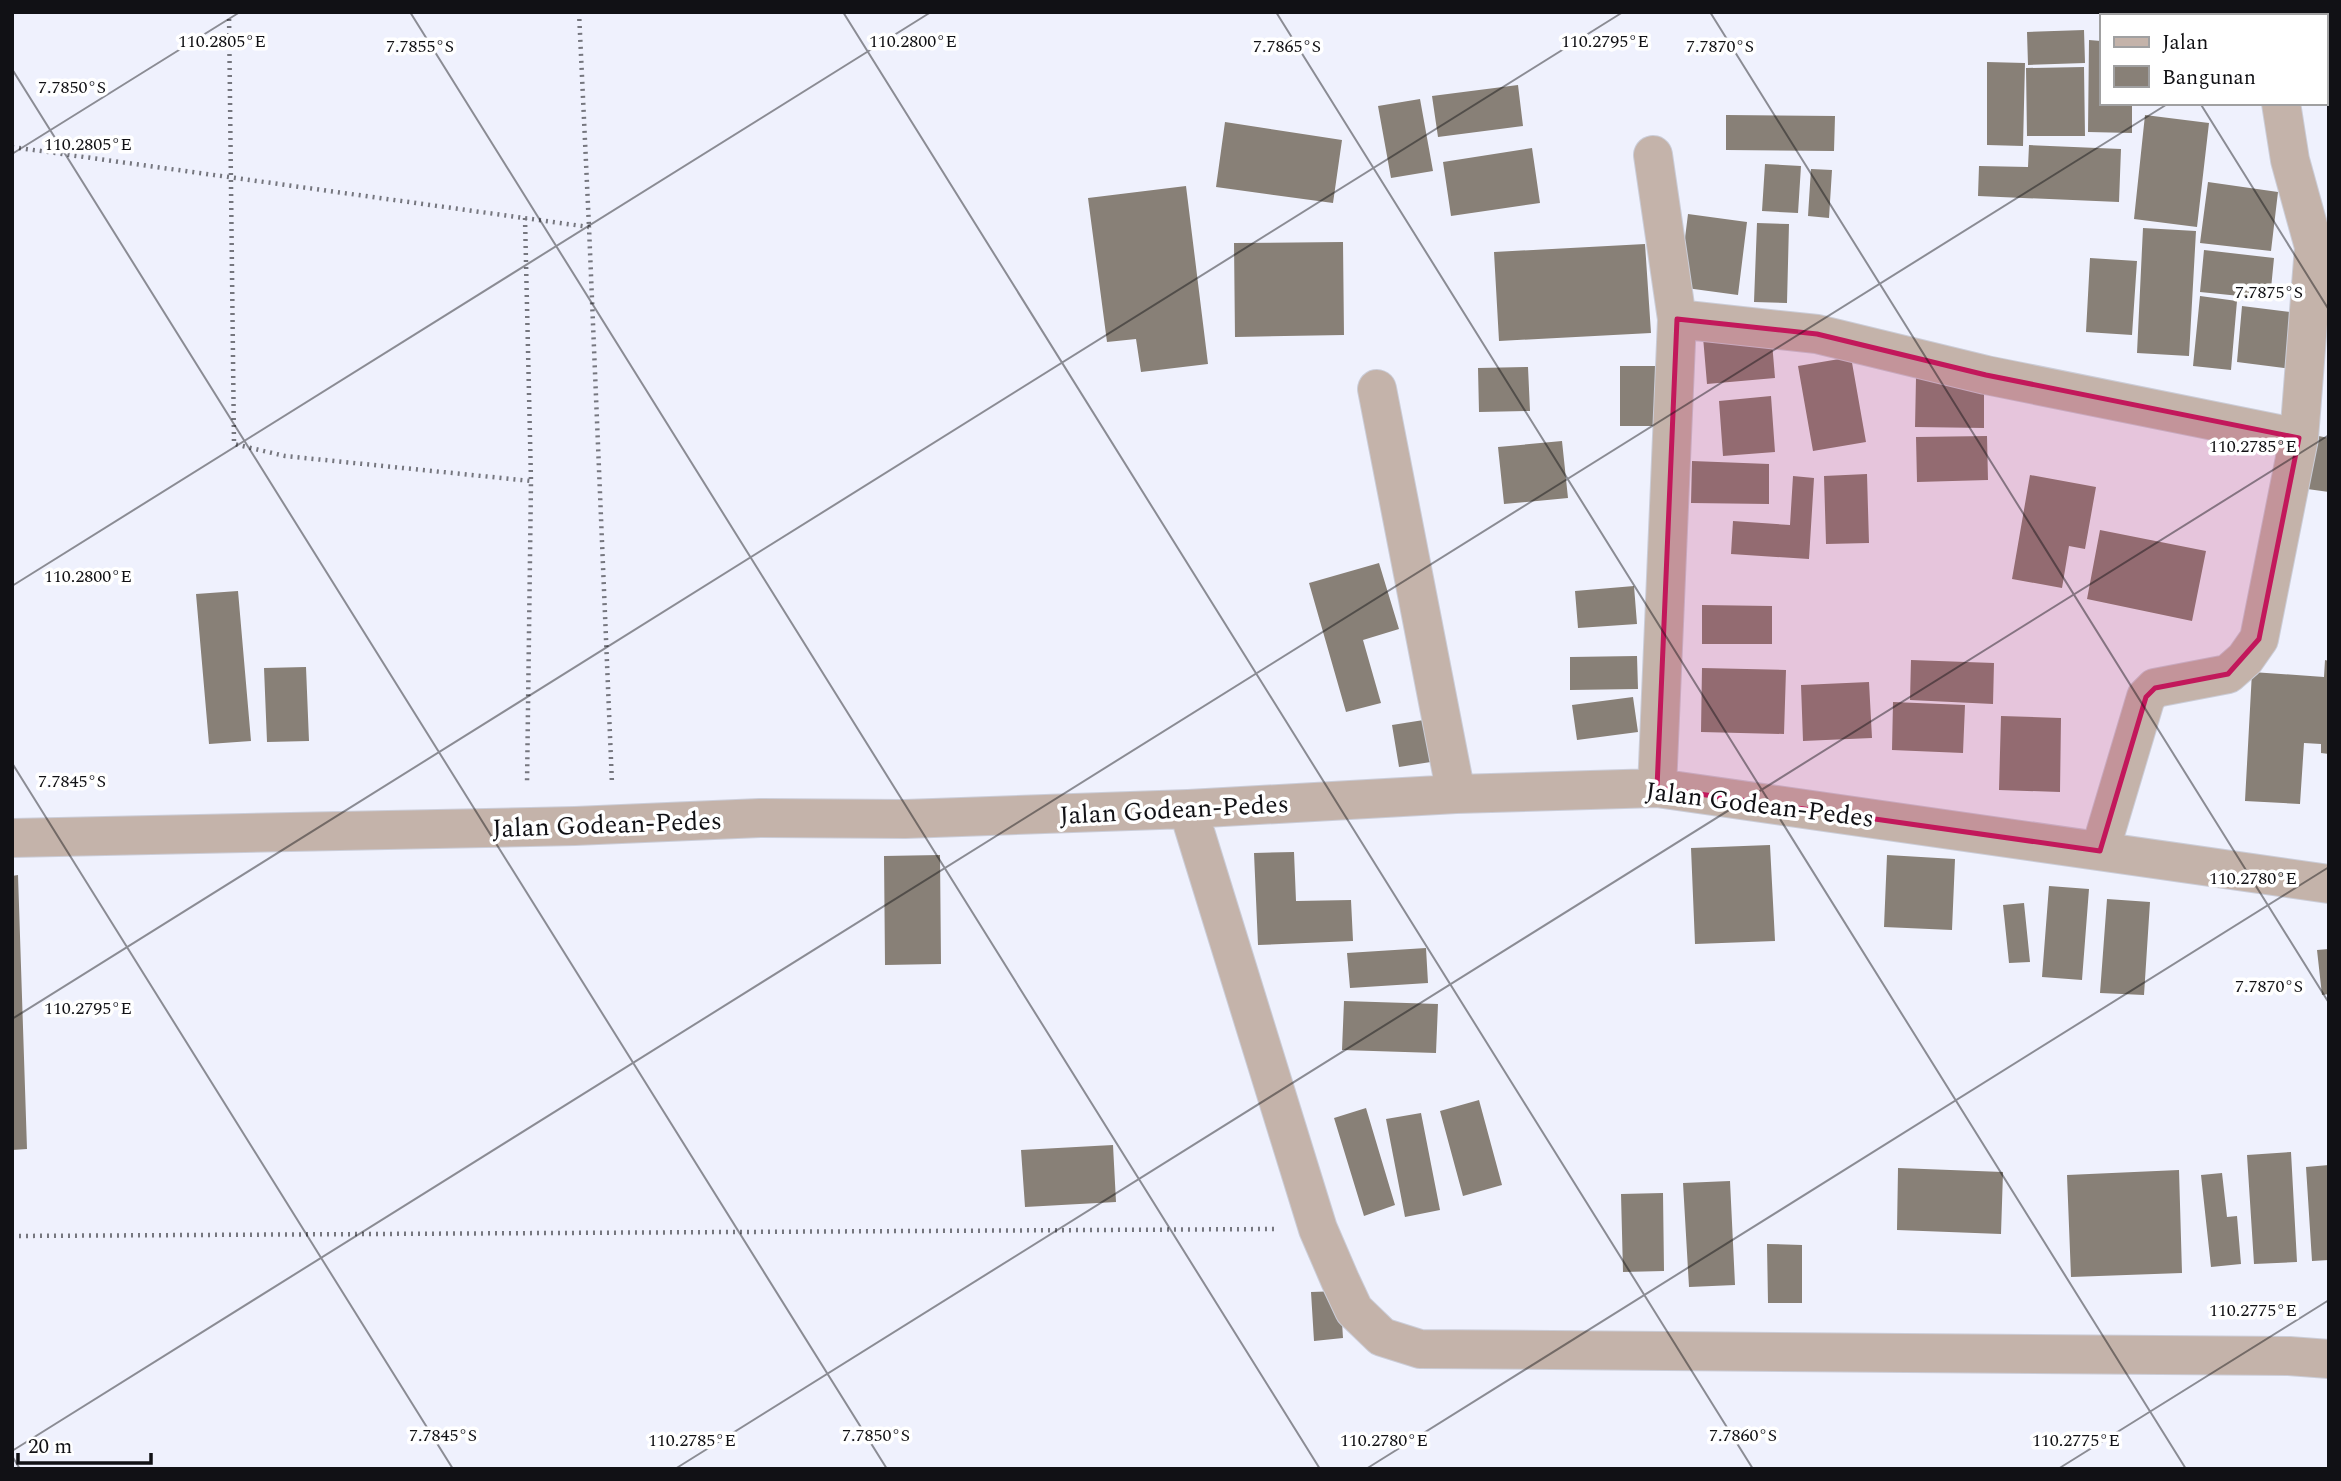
<svg xmlns="http://www.w3.org/2000/svg" width="2341" height="1481" font-family="Spectral,serif">
<rect width="100%" height="100%" fill="#eff1fd"/>
<path fill="#888077" d="M 2084,30 L 2085,63 L 2028,65 L 2027,32 Z
M 2089,40 L 2101,41 L 2101,103 L 2132,103 L 2132,133 L 2088,132 Z
M 1987,62 L 2025,63 L 2023,146 L 1987,145 Z
M 2084,67 L 2085,136 L 2027,136 L 2026,68 Z
M 1518,85 L 1523,126 L 1438,137 L 1432,96 Z
M 1420,99 L 1433,171 L 1391,178 L 1378,106 Z
M 1726,115 L 1835,116 L 1834,151 L 1726,150 Z
M 2145,115 L 2209,123 L 2197,227 L 2134,219 Z
M 1225,122 L 1342,140 L 1333,203 L 1216,187 Z
M 2029,145 L 2121,149 L 2119,202 L 1978,196 L 1979,166 L 2028,167 Z
M 1532,148 L 1540,203 L 1451,216 L 1443,162 Z
M 1765,164 L 1801,166 L 1798,213 L 1762,211 Z
M 1811,169 L 1832,170 L 1829,218 L 1808,216 Z
M 2208,182 L 2278,192 L 2271,251 L 2200,243 Z
M 1186,186 L 1208,364 L 1141,372 L 1136,339 L 1107,342 L 1088,198 Z
M 1688,214 L 1747,222 L 1738,295 L 1679,287 Z
M 1757,223 L 1789,224 L 1787,303 L 1754,302 Z
M 2143,228 L 2196,231 L 2189,356 L 2137,353 Z
M 1343,242 L 1344,335 L 1235,337 L 1234,243 Z
M 1645,244 L 1651,333 L 1499,341 L 1494,252 Z
M 2204,250 L 2274,258 L 2270,299 L 2200,292 Z
M 2090,258 L 2137,261 L 2132,335 L 2086,332 Z
M 2200,296 L 2237,301 L 2231,370 L 2193,366 Z
M 2242,306 L 2299,313 L 2293,369 L 2237,362 Z
M 1771,330 L 1775,378 L 1707,384 L 1703,337 Z
M 1851,357 L 1866,442 L 1813,451 L 1798,366 Z
M 1620,366 L 1667,366 L 1667,426 L 1620,426 Z
M 1528,367 L 1530,411 L 1479,412 L 1478,368 Z
M 1916,378 L 1984,378 L 1984,428 L 1915,427 Z
M 1771,396 L 1775,452 L 1723,456 L 1719,401 Z
M 2308,434 L 2329,438 L 2329,492 L 2300,488 Z
M 1987,436 L 1988,480 L 1917,482 L 1916,437 Z
M 1562,441 L 1568,498 L 1504,504 L 1498,447 Z
M 1692,461 L 1769,464 L 1769,504 L 1691,503 Z
M 1867,474 L 1869,543 L 1826,544 L 1824,476 Z
M 2030,475 L 2096,487 L 2085,549 L 2069,546 L 2062,588 L 2012,579 Z
M 1793,476 L 1814,478 L 1809,559 L 1731,554 L 1733,521 L 1790,525 Z
M 2100,530 L 2206,551 L 2192,621 L 2087,599 Z
M 1379,563 L 1399,629 L 1363,640 L 1381,703 L 1346,712 L 1309,583 Z
M 1634,586 L 1637,624 L 1578,628 L 1575,591 Z
M 238,591 L 251,741 L 209,744 L 196,594 Z
M 1702,605 L 1772,606 L 1772,644 L 1702,644 Z
M 1637,656 L 1638,689 L 1570,690 L 1570,657 Z
M 1911,660 L 1994,663 L 1993,704 L 1910,700 Z
M 2325,660 L 2329,661 L 2329,754 L 2321,753 L 2321,744 L 2304,743 L 2300,804 L 2245,801 L 2252,672 L 2324,677 Z
M 306,667 L 309,741 L 267,742 L 264,668 Z
M 1702,668 L 1786,670 L 1784,734 L 1701,732 Z
M 1869,682 L 1872,738 L 1803,741 L 1801,685 Z
M 1633,697 L 1638,732 L 1577,740 L 1572,705 Z
M 1893,702 L 1965,705 L 1963,753 L 1892,750 Z
M 2001,716 L 2061,718 L 2060,792 L 1999,790 Z
M 1430,719 L 1437,761 L 1399,767 L 1392,725 Z
M 1770,845 L 1775,941 L 1695,944 L 1691,848 Z
M 1294,852 L 1296,901 L 1351,900 L 1353,941 L 1258,945 L 1254,853 Z
M 940,855 L 941,964 L 885,965 L 884,856 Z
M 1887,855 L 1955,859 L 1952,930 L 1884,927 Z
M 18,875 L 27,1149 L 12,1150 L 12,876 Z
M 2049,886 L 2089,889 L 2082,980 L 2042,977 Z
M 2107,899 L 2150,902 L 2144,995 L 2100,993 Z
M 2024,903 L 2030,962 L 2009,963 L 2003,905 Z
M 1426,948 L 1428,983 L 1350,988 L 1347,953 Z
M 2329,949 L 2329,994 L 2322,995 L 2317,950 Z
M 1344,1001 L 1438,1004 L 1436,1053 L 1342,1050 Z
M 1479,1100 L 1502,1185 L 1463,1196 L 1440,1111 Z
M 1366,1108 L 1395,1205 L 1364,1216 L 1334,1118 Z
M 1421,1113 L 1440,1210 L 1405,1217 L 1386,1119 Z
M 1113,1145 L 1116,1202 L 1025,1207 L 1021,1150 Z
M 2291,1152 L 2297,1262 L 2254,1264 L 2247,1155 Z
M 2329,1165 L 2329,1260 L 2312,1261 L 2306,1167 Z
M 1898,1168 L 2003,1172 L 2001,1234 L 1897,1230 Z
M 2179,1170 L 2182,1273 L 2071,1277 L 2067,1175 Z
M 2222,1173 L 2227,1217 L 2237,1216 L 2241,1264 L 2211,1267 L 2201,1175 Z
M 1730,1181 L 1735,1285 L 1689,1287 L 1683,1183 Z
M 1663,1193 L 1664,1271 L 1623,1272 L 1621,1194 Z
M 1767,1244 L 1802,1245 L 1802,1303 L 1768,1303 Z
M 1340,1291 L 1343,1338 L 1314,1341 L 1311,1292 Z"/>
<g fill="none" stroke-linecap="round" stroke-linejoin="round">
<defs>
<path id="minor" d="M 2264,12 L 2265,16
M 1653,155 L 1677,319 L 1657,788
M 1677,319 L 1817,334 L 1986,375 L 2299,438
M 1377,389 L 1456,794
M 1188,809 L 1318,1229 L 1340,1280 L 1354,1310 L 1382,1337 L 1420,1349 L 2289,1356 L 2329,1359
M 12,838 L 575,826 L 760,818 L 905,819 L 1188,809 L 1456,794 L 1657,788 L 2329,884
M 2100,851 L 2146,697 L 2155,688 L 2228,674 L 2245,659 L 2259,639 L 2299,438 L 2314,247 L 2290,160 L 2281,103"/>
</defs>
<use href="#minor" stroke="#cbcdd8" stroke-width="40"/>
<path stroke="#75767e" stroke-width="4.5" stroke-dasharray="2 5" stroke-linecap="butt" d="M 229,12 L 234,444 L 285,456 L 531,481 L 527,785
M 579,12 L 589,227
M 12,147 L 589,227 L 612,784
M 525,218 L 531,481
M 12,1236 L 1275,1229"/>
<use href="#minor" stroke="#c4b3aa" stroke-width="38"/>
</g>
<path fill="#c2185b" fill-opacity="0.2" stroke="#c2185b" stroke-width="5" stroke-linejoin="round" d="M 1677,319 L 1817,334 L 1986,375 L 2299,438 L 2259,639 L 2228,674 L 2155,688 L 2146,697 L 2100,851 L 1657,788 Z"/>
<path fill="none" stroke="#111115" stroke-width="2" stroke-opacity="0.45" d="M 410,12 L 1320,1469M 843,12 L 1753,1469M 1276,12 L 2186,1469M 1710,12 L 2329,1003M 2143,12 L 2145,16M 2309,16 L 2314,12M 12,69 L 887,1469M 2200,103 L 2329,310M 12,154 L 240,12M 12,586 L 931,12M 12,763 L 453,1469M 12,1019 L 1623,12M 12,1451 L 2169,103M 12,1456 L 20,1469M 675,1469 L 2329,435M 1366,1469 L 2329,867M 2058,1469 L 2329,1300"/>
<g text-anchor="middle" stroke-width="7" stroke-linejoin="round" paint-order="stroke">
<g font-size="26" fill="#111115" stroke="#fff">
<text transform="translate(1760 804) rotate(7)" y="9">Jalan Godean-Pedes</text>
<text transform="translate(1174 809) rotate(-3)" y="9">Jalan Godean-Pedes</text>
<text transform="translate(607 824) rotate(-2)" y="9">Jalan Godean-Pedes</text>
</g>
</g>
<g font-size="18" text-anchor="middle" fill="#111115" stroke="#fff" stroke-width="7" stroke-linejoin="round" paint-order="stroke">
<text x="222" y="47">110.2805°E</text>
<text x="913" y="47">110.2800°E</text>
<text x="1605" y="47">110.2795°E</text>
<text x="420" y="52">7.7855°S</text>
<text x="1287" y="52">7.7865°S</text>
<text x="1720" y="52">7.7870°S</text>
<text x="72" y="93">7.7850°S</text>
<text x="88" y="150">110.2805°E</text>
<text x="2269" y="298">7.7875°S</text>
<text x="2253" y="452">110.2785°E</text>
<text x="88" y="582">110.2800°E</text>
<text x="72" y="787">7.7845°S</text>
<text x="2253" y="884">110.2780°E</text>
<text x="2269" y="992">7.7870°S</text>
<text x="88" y="1014">110.2795°E</text>
<text x="2253" y="1316">110.2775°E</text>
<text x="443" y="1441">7.7845°S</text>
<text x="876" y="1441">7.7850°S</text>
<text x="1743" y="1441">7.7860°S</text>
<text x="692" y="1446">110.2785°E</text>
<text x="1384" y="1446">110.2780°E</text>
<text x="2076" y="1446">110.2775°E</text>
</g>
<rect width="2341" height="1481" fill="none" stroke="#111115" stroke-width="28"/>
<rect x="2100" y="14" width="228" height="91" fill="#ffffff" stroke="#a0a0a1" stroke-width="2"/>
<rect x="2114" y="37" width="35" height="10" fill="#c4b3aa" stroke="#a0a0a1" stroke-width="2"/>
<text x="2162" y="49" font-size="21" fill="#111115">Jalan</text>
<rect x="2114" y="66" width="35" height="21" fill="#888077" stroke="#a0a0a1" stroke-width="2"/>
<text x="2162" y="84" font-size="21" fill="#111115">Bangunan</text>
<path d="M18 1453v10h133v-10" fill="none" stroke="#111115" stroke-width="3.5"/>
<text x="28" y="1453" font-size="21" fill="#111115" stroke="#ffffff" stroke-width="5" paint-order="stroke">20 m</text>
</svg>
